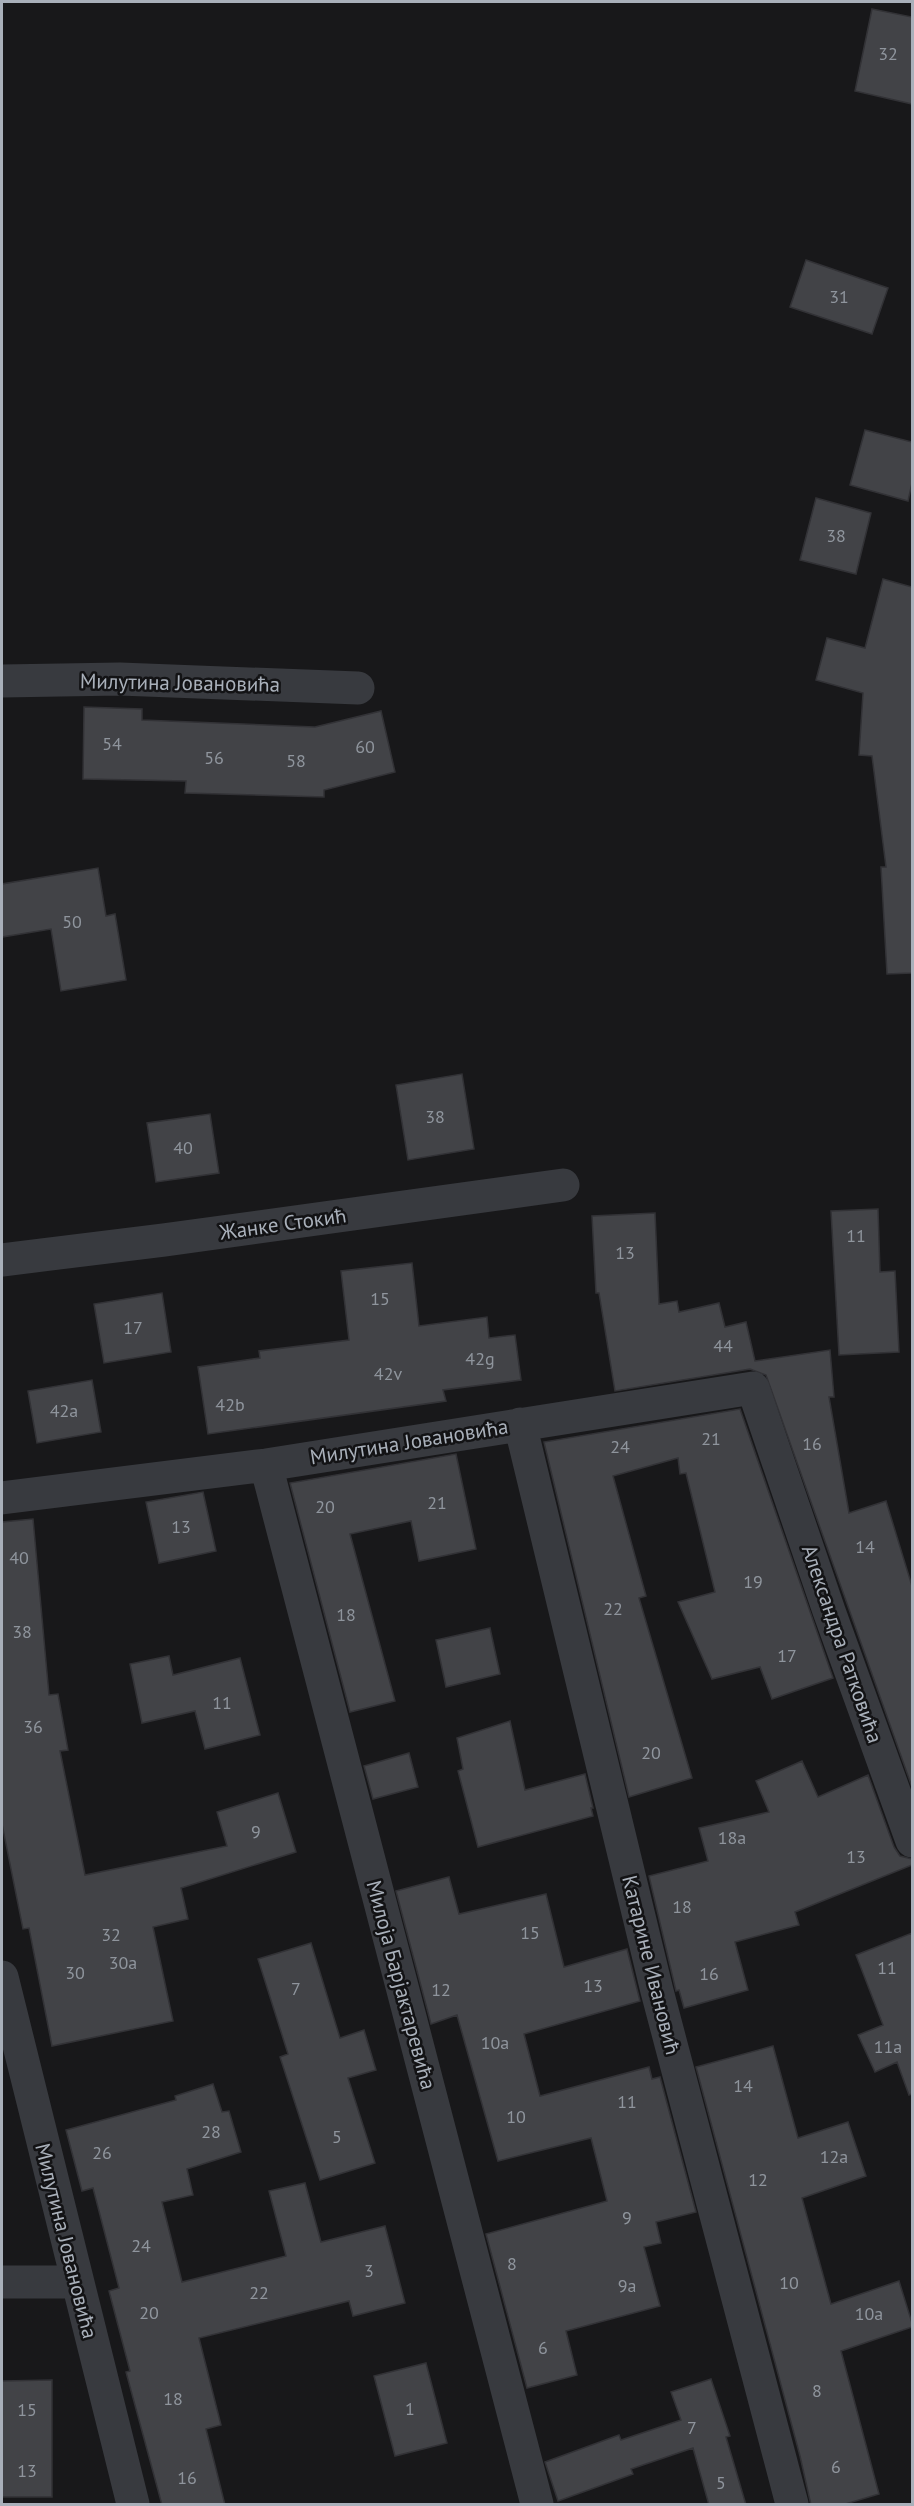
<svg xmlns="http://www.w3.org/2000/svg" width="914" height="2506" font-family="'PT Sans',sans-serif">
<rect width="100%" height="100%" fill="#18181a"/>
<path fill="#424347" stroke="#323236" stroke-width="1.5" d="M 872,9 L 912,17 L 912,104 L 855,91 Z
M 806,260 L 888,288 L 872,334 L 790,307 Z
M 865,430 L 912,442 L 912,483 L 908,501 L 850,485 Z
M 816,498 L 871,513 L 856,574 L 800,560 Z
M 883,579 L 912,587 L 912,973 L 887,974 L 881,867 L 886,867 L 872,756 L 859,755 L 863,693 L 816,680 L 827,638 L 865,648 Z
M 84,707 L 142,709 L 142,720 L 315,727 L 381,711 L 395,772 L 324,790 L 324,797 L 185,793 L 186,781 L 83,779 Z
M 98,868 L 106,916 L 115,914 L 126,980 L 61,991 L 51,929 L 2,937 L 2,884 Z
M 462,1074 L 474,1149 L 408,1160 L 396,1085 Z
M 210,1114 L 219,1173 L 156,1182 L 147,1123 Z
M 878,1209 L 880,1272 L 895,1271 L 899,1352 L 839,1355 L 831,1211 Z
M 655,1213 L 659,1304 L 677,1301 L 679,1312 L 719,1303 L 725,1327 L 746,1322 L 755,1361 L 830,1350 L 834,1397 L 829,1397 L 849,1513 L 886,1501 L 912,1586 L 912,1787 L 766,1375 L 750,1369 L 615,1391 L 599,1293 L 596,1293 L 592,1216 Z
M 412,1263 L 419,1326 L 487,1317 L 489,1338 L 515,1335 L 521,1380 L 443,1390 L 446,1401 L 208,1434 L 198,1367 L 260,1358 L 259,1351 L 349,1340 L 341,1271 Z
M 162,1293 L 171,1352 L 104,1363 L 94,1304 Z
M 92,1380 L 101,1432 L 37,1443 L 28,1391 Z
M 740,1409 L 833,1678 L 772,1699 L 760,1667 L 712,1679 L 678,1602 L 715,1592 L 686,1473 L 680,1474 L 678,1458 L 613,1476 L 646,1596 L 639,1598 L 692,1778 L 629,1797 L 544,1442 Z
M 456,1454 L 476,1549 L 419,1561 L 411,1521 L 350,1534 L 395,1701 L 350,1712 L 290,1483 Z
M 203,1492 L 216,1551 L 159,1563 L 146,1502 Z
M 33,1519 L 49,1695 L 58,1694 L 68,1750 L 60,1751 L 85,1875 L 227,1846 L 217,1812 L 278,1793 L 296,1852 L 181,1888 L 188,1919 L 153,1927 L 173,2021 L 52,2046 L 29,1928 L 23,1929 L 2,1824 L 2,1522 Z
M 490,1628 L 500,1674 L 446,1687 L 436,1640 Z
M 169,1656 L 173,1675 L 240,1658 L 260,1735 L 205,1749 L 195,1711 L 142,1723 L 130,1664 Z
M 510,1721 L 525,1790 L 585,1774 L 593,1808 L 591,1808 L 593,1816 L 478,1847 L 458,1771 L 463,1769 L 457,1738 Z
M 409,1753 L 418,1787 L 373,1799 L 364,1766 Z
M 802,1761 L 818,1797 L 868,1775 L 894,1847 L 900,1856 L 912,1859 L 912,1865 L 795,1912 L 799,1925 L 735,1942 L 748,1990 L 684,2008 L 679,1990 L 676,1991 L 649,1876 L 708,1861 L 699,1828 L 769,1812 L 756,1781 Z
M 449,1877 L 459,1914 L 546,1894 L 564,1967 L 627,1949 L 640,2001 L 524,2034 L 540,2096 L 649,2067 L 652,2079 L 660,2077 L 696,2212 L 656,2222 L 661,2243 L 644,2247 L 660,2306 L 566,2331 L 577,2375 L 527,2388 L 486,2234 L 607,2201 L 591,2138 L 498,2161 L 457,2015 L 431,2024 L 396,1891 Z
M 912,1933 L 912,2094 L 909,2095 L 897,2062 L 875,2072 L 858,2035 L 883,2025 L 856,1955 Z
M 311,1943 L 340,2038 L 364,2030 L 376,2070 L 348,2078 L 375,2163 L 320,2180 L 280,2057 L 288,2054 L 258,1959 Z
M 773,2046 L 798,2138 L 848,2122 L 866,2176 L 802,2198 L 831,2304 L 899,2281 L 912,2323 L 912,2327 L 841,2351 L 879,2494 L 842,2505 L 811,2505 L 800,2456 L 696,2067 Z
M 213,2084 L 222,2112 L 229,2111 L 241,2152 L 187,2169 L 193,2195 L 162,2202 L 182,2282 L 286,2256 L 269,2191 L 305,2183 L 321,2242 L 385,2226 L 405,2303 L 353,2316 L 349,2301 L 199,2338 L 221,2425 L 206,2429 L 225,2505 L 162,2505 L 126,2372 L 130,2371 L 109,2291 L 119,2288 L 93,2188 L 82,2191 L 66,2130 L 176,2100 L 175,2096 Z
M 426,2363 L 447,2443 L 395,2456 L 374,2376 Z
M 711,2379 L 730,2436 L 726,2437 L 746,2505 L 709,2505 L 693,2448 L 631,2469 L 633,2474 L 558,2501 L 545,2462 L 619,2435 L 621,2440 L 681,2420 L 671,2392 Z
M 52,2380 L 52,2497 L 2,2497 L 2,2381 Z"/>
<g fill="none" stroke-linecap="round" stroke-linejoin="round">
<path stroke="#383a3f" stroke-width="33" d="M 2,681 L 120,679 L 358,688
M 2,1260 L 164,1240 L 563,1185
M 520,1424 L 657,1991 L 792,2504
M 266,1465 L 537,2504
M 2,1498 L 266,1465 L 753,1388 L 829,1611 L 912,1841
M 2,1977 L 133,2504
M 2,2282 L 77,2282"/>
</g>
<g text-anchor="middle" stroke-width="5" stroke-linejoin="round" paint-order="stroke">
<g font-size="18" fill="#8f959d">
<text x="888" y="60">32</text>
<text x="839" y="303">31</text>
<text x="836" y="542">38</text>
<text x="112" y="750">54</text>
<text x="365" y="753">60</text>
<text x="214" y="764">56</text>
<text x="296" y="767">58</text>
<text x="72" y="928">50</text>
<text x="435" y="1123">38</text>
<text x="183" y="1154">40</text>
<text x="856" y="1242">11</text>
<text x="625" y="1259">13</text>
<text x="380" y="1305">15</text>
<text x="133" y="1334">17</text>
<text x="723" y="1352">44</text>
<text x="480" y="1365">42g</text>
<text x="388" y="1380">42v</text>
<text x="230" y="1411">42b</text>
<text x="64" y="1417">42a</text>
<text x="711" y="1445">21</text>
<text x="812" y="1450">16</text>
<text x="620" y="1453">24</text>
<text x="437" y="1509">21</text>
<text x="325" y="1513">20</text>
<text x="181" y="1533">13</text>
<text x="865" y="1553">14</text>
<text x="19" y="1564">40</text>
<text x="753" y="1588">19</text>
<text x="613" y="1615">22</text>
<text x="346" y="1621">18</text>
<text x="22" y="1638">38</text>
<text x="787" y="1662">17</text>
<text x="222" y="1709">11</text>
<text x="33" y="1733">36</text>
<text x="651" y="1759">20</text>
<text x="256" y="1838">9</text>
<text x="732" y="1844">18a</text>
<text x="856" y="1863">13</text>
<text x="682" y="1913">18</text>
<text x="530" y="1939">15</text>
<text x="111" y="1941">32</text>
<text x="123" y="1969">30a</text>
<text x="887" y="1974">11</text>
<text x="75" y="1979">30</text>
<text x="709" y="1980">16</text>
<text x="593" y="1992">13</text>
<text x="296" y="1995">7</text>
<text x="441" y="1996">12</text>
<text x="495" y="2049">10a</text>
<text x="888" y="2053">11a</text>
<text x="743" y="2092">14</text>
<text x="627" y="2108">11</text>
<text x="516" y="2123">10</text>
<text x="211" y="2138">28</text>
<text x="337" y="2143">5</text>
<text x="102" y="2159">26</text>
<text x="834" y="2163">12a</text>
<text x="758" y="2186">12</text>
<text x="627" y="2224">9</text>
<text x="141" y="2252">24</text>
<text x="512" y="2270">8</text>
<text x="369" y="2277">3</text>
<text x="789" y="2289">10</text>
<text x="627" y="2292">9a</text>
<text x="259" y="2299">22</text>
<text x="149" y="2319">20</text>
<text x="869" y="2320">10a</text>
<text x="543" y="2354">6</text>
<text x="817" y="2397">8</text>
<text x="173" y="2405">18</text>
<text x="410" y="2415">1</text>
<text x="27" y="2416">15</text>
<text x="692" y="2434">7</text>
<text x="836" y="2473">6</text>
<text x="27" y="2477">13</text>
<text x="187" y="2484">16</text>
<text x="721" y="2489">5</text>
</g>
<g font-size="21" fill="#a9b0ba" stroke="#131315">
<text transform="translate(180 683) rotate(1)" y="7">Милутина Јовановића</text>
<text transform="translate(283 1224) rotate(-8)" y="7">Жанке Стокић</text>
<text transform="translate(409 1442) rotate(-9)" y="7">Милутина Јовановића</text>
<text transform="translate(842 1644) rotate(71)" y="7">Александра Ратковића</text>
<text transform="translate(651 1965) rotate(76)" y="7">Катарине Ивановић</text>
<text transform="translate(401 1985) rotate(75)" y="7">Милоја Барјактаревића</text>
<text transform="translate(66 2241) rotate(76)" y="7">Милутина Јовановића</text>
</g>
</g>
<rect width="914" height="2506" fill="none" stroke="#a9b0ba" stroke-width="6"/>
</svg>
